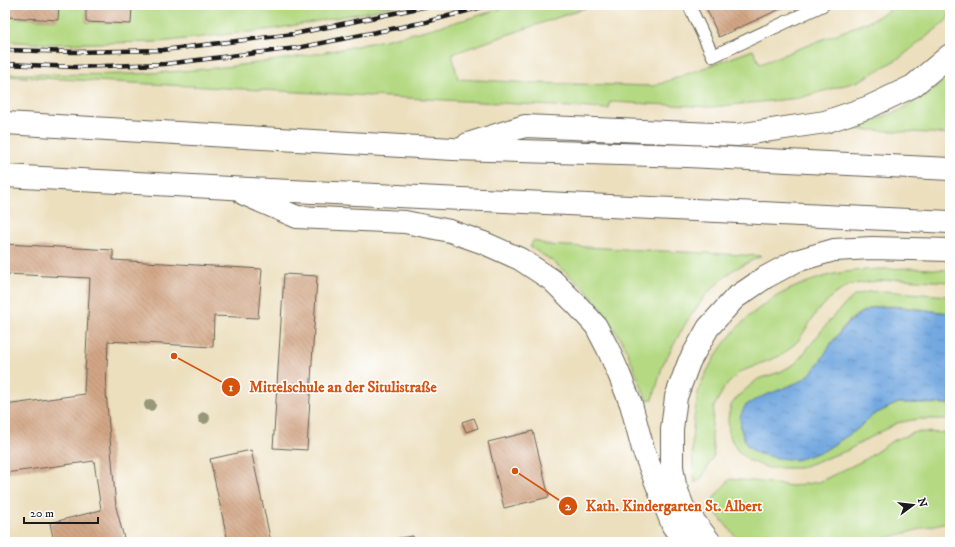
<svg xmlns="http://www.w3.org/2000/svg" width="955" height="547" font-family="'IM FELL DW Pica',serif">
<defs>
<pattern id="water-ripples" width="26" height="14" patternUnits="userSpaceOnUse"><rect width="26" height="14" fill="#73a8e0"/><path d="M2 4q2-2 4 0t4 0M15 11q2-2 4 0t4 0" fill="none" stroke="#5e88b5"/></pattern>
<pattern id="building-back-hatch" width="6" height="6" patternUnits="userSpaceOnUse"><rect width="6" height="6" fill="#d2a685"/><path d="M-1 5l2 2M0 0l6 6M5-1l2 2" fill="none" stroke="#b48e72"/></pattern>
</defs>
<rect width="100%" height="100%" fill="#fff"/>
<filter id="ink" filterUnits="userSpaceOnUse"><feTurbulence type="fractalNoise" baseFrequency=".025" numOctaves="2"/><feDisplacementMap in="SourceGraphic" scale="8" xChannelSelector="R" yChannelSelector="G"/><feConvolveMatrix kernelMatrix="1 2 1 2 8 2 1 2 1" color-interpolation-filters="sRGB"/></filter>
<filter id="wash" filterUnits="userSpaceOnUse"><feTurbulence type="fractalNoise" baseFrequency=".012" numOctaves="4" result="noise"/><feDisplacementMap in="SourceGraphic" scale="16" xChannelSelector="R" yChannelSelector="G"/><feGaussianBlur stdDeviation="0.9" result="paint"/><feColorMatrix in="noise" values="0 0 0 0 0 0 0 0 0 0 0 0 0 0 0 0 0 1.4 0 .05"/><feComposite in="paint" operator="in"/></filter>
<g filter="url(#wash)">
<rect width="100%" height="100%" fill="#ecdfbe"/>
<path fill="#b4d982" stroke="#687a4f" d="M 59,5 L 86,5 L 86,22 L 130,24 L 132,5 L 397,5 L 373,11 L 274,29 L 159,42 L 48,44 L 5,41 L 5,17 L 57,20 Z
M 513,5 L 594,5 L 452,54 L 458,79 L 533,83 L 654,86 L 753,50 L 760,64 L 872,20 L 899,5 L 950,5 L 950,15 L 945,22 L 901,57 L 859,81 L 799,98 L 712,107 L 610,102 L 609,109 L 5,76 L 5,74 C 60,74 114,76 169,72 C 285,64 403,40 513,5 Z
M 950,74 L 950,134 L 850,129 L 899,111 L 938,86 Z
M 534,240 L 546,245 L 761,256 L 733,270 L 707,293 L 687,321 L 663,364 L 653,399 L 647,400 L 624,344 L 603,312 L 584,288 L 551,260 L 530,247 Z
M 911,268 L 950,270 L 950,282 L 899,279 L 868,282 L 850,285 L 833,295 L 816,313 L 798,341 L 782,355 L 740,372 L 724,388 L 714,407 L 711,434 L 714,455 L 701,479 L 695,483 C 691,458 691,432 696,407 C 697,401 697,395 699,389 C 712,355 737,322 768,302 C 785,290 806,282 826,276 C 852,269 884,269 911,268 Z
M 882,291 L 950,296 L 950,313 C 927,311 897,303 874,307 C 865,309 854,316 848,322 C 843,326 840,332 836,337 C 827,348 821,364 810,374 C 792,391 765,394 745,406 L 741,430 L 747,446 L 757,453 L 777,458 L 855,431 L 873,415 L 898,403 L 950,404 L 950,419 L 918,419 L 897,423 L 846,451 L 799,468 L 768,468 L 748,460 L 737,450 L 729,435 L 728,418 L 731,405 L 739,395 L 758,379 L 780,372 L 796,363 L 835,314 L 854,296 L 867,292 Z
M 916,432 L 950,433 L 950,521 L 872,542 L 740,542 L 710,506 L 715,496 L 730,479 L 753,481 L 792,486 L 819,482 L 866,459 L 892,441 Z"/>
<path fill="url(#water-ripples)" stroke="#48627e" d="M 874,307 L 895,307 L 950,313 L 950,404 L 898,403 L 873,415 L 855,431 L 824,451 L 796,460 L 777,458 L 757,453 L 747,446 L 741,430 L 740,417 L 745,406 L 756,399 L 801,381 L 811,373 L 821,360 L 832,342 L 848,323 L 861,313 Z"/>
<g id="blocks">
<path fill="url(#building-back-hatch)" d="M 5,5 L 59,5 L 58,20 L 5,17 Z
M 86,5 L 132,5 L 131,24 L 86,22 Z
M 705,5 L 789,5 L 719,37 Z
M 5,244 L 113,250 L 113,260 L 262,269 L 258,318 L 214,316 L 213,347 L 108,341 L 106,392 L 116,507 L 125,542 L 54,542 L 50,523 L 101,510 L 94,461 L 5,473 L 5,405 L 85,394 L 84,391 L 90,278 L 5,274 Z
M 284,274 L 317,276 L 307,450 L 273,448 Z
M 474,418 L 478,428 L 466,432 L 462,422 Z
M 533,431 L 549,497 L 504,508 L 488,442 Z
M 251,450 L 271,542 L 228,542 L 210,459 Z
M 413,536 L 414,542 L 393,542 L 393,539 Z"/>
</g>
</g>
<g filter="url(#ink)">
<use href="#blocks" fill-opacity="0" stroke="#656055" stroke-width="1"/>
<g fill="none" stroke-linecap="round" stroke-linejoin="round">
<defs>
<path id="service" d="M 689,5 L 713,56 L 823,5"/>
<path id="motorway" d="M 5,123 L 453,149 L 687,156 L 950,169
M 468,144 L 525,126 L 737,135 L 825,122 L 869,107 L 913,86 L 950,55
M 5,176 L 230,188 L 950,222
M 244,194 L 297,217 L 405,222 L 450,231 L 484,243 L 520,259 L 552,280 L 578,306 L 596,326 L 608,349 L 619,374 L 631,404 L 643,449 L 673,526 L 685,542
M 710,542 L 683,507 L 675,485 L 672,467 L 672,429 L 676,397 L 689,362 L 708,328 L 735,298 L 766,277 L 796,261 L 834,250 L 872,248 L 950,250"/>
</defs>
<use href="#service" stroke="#656055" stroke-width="14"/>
<use href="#motorway" stroke="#656055" stroke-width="24"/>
<use href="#service" stroke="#fff" stroke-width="12"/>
<use href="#motorway" stroke="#fff" stroke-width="22"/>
<defs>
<path id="rail" d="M 5,50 L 76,52 L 163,50 L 294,34 L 433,5
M 5,64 L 75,67 L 165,64 L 297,48 L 426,22 L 489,5"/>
</defs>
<use href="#rail" stroke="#1c1c1c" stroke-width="4.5"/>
<use href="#rail" stroke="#fff" stroke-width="3" stroke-dasharray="9" stroke-linecap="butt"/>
</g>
<g fill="#979879">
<circle cx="150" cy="405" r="6"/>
<circle cx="204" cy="418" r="6"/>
</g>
</g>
<path fill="none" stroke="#d4530e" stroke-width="1.5" d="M174 356L231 387M515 471L568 506"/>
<g fill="#d4530e" stroke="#fff" stroke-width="1.5">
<circle cx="174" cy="356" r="4"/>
<circle cx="515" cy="471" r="4"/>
<circle cx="231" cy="387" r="10"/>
<circle cx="568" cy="506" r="10"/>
</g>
<g font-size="12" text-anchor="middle" font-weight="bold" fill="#fff">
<text x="231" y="391">1</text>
<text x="568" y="510">2</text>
</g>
<g font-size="15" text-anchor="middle" font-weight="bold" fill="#d4530e" stroke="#fff" stroke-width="3" stroke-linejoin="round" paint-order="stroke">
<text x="343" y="392">Mittelschule an der Situlistraße</text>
<text x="674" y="511">Kath. Kindergarten St. Albert</text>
</g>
<rect width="955" height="547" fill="none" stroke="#fff" stroke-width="20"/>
<g transform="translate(913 505) rotate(75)" stroke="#ffffff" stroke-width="3" paint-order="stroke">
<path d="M0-3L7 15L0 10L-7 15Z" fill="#1c1c1c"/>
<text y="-6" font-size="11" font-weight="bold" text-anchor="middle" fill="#1c1c1c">N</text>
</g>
<path d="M24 517v6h74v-6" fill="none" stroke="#1c1c1c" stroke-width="2"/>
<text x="30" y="517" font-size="12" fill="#1c1c1c" stroke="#ffffff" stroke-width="3" paint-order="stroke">20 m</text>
</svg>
